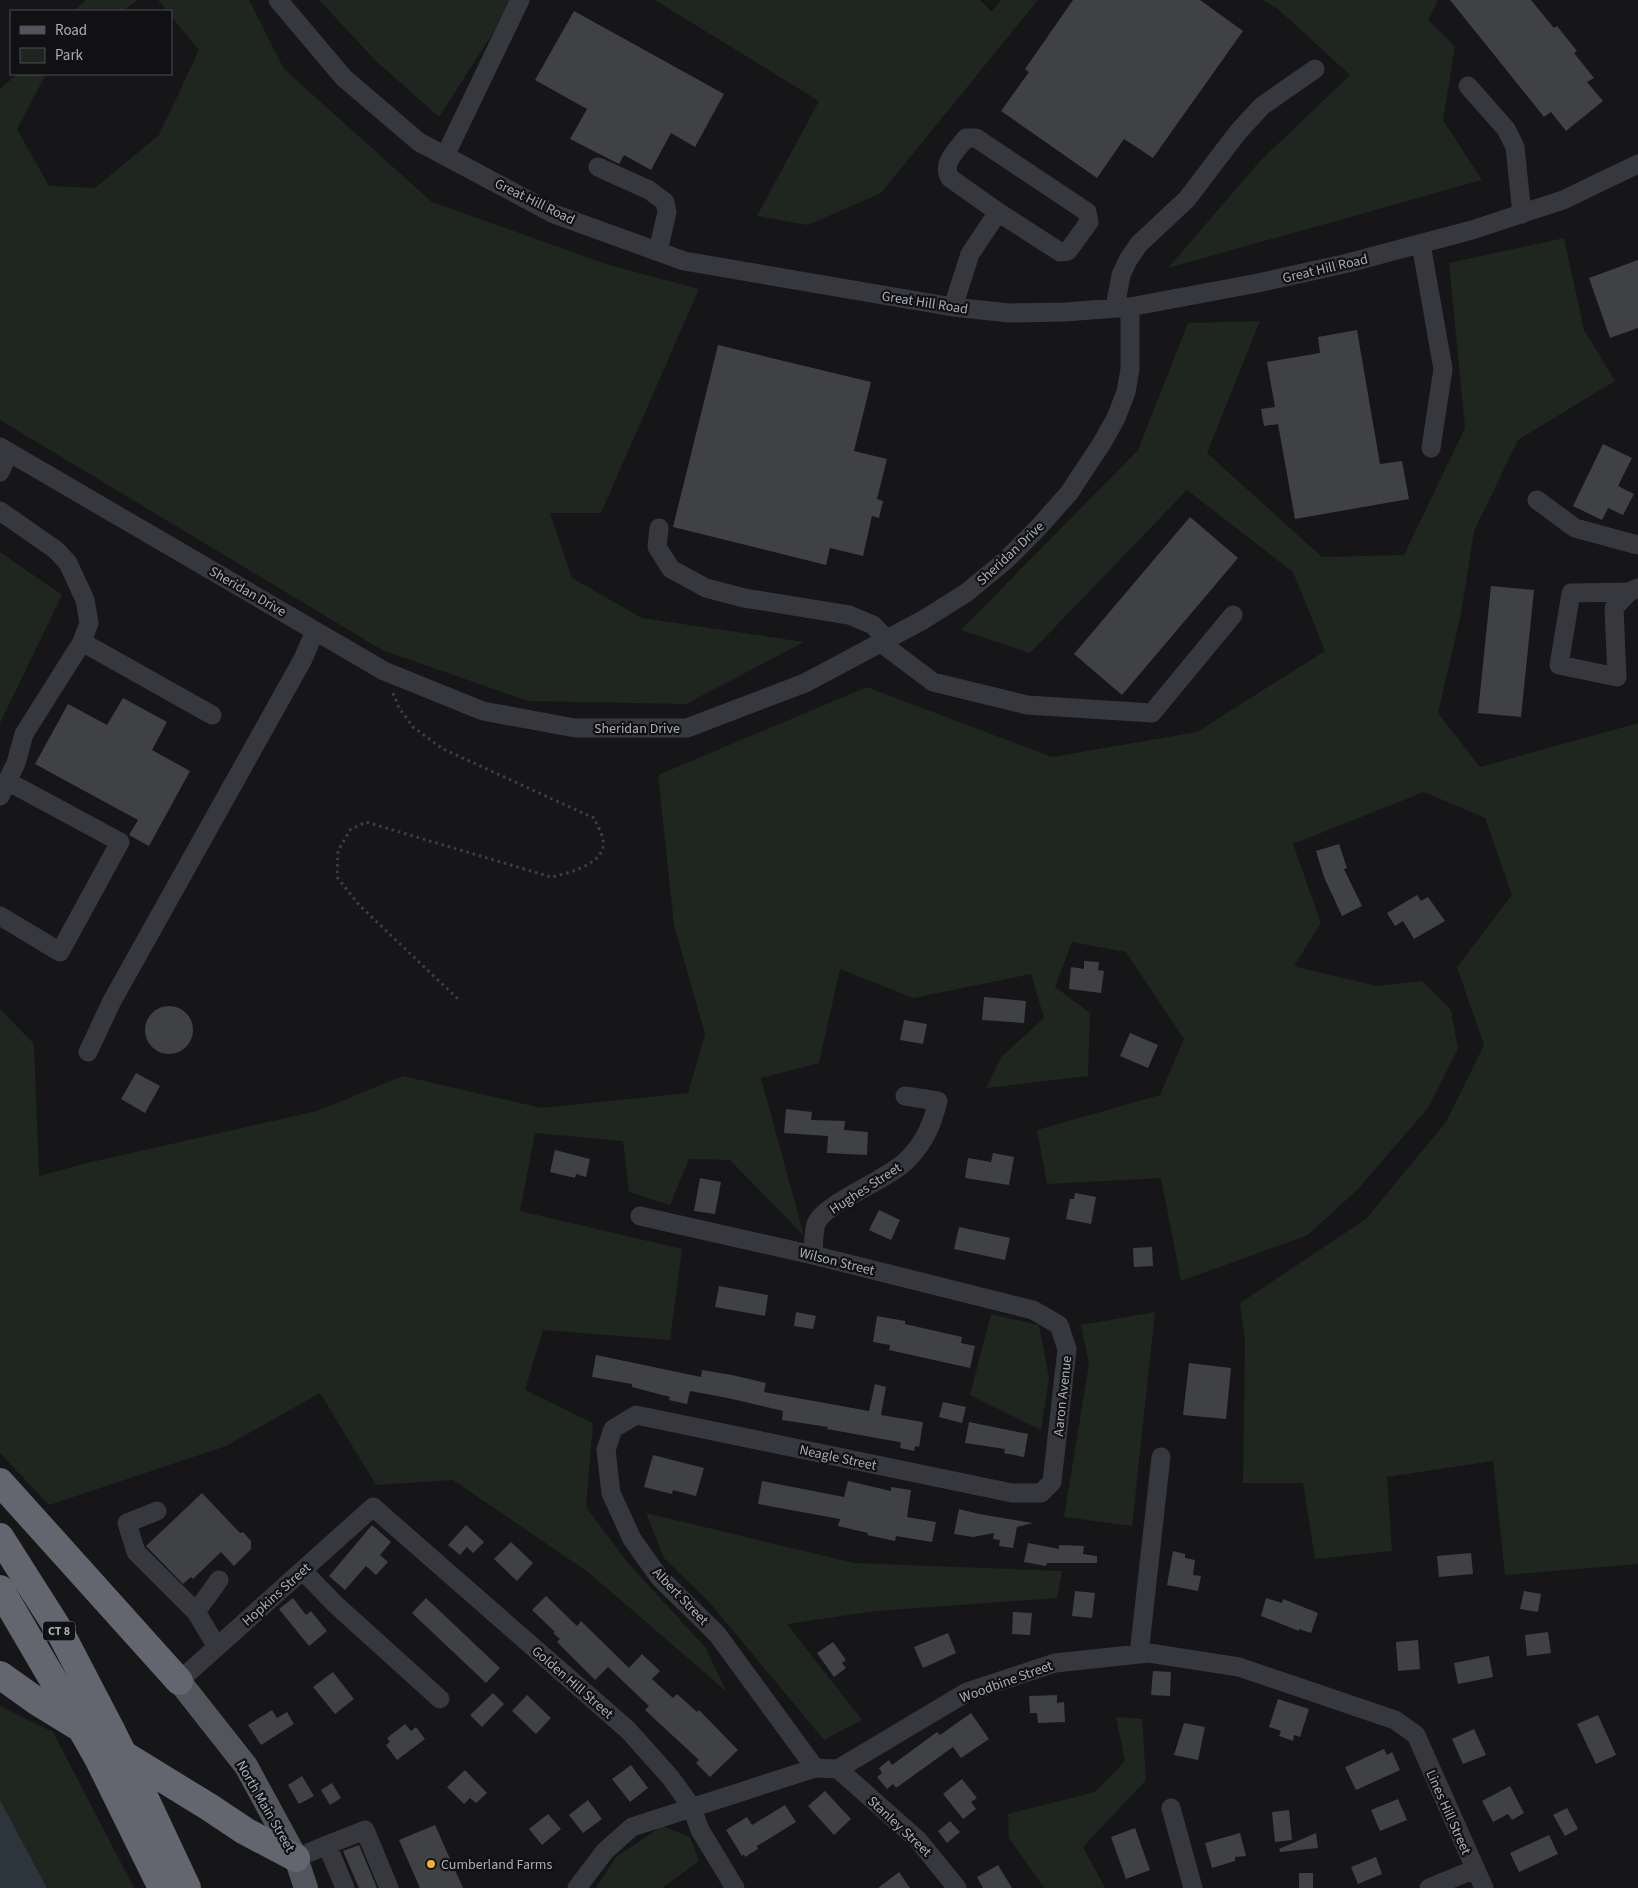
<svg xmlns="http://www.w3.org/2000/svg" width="1638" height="1888" font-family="'Source Sans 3',sans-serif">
<rect width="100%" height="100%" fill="#161618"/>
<path fill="#1e261f" d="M 86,0 L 138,0 L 122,11 L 74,11 Z
M 158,0 L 249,0 L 284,69 L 432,202 L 609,265 L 699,289 L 601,513 L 550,513 L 572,578 L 642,618 L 804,642 L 686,704 L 528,701 L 382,650 L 0,420 L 0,89 L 17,74 L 46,74 L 17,129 L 49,186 L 95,188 L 159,135 L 199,50 L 171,16 L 171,11 L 167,11 Z
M 319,0 L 514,0 L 439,117 L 376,61 Z
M 655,0 L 980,0 L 992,12 L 1001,0 L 1038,0 L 881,193 L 808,225 L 757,216 L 819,101 Z
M 1263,0 L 1438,0 L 1428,20 L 1455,46 L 1443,120 L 1482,180 L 1168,268 L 1260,161 L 1350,75 L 1278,9 Z
M 1564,238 L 1584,330 L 1615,381 L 1518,440 L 1474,531 L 1461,614 L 1438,713 L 1480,767 L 1638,723 L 1638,1564 L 1505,1575 L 1493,1461 L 1387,1477 L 1392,1551 L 1315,1559 L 1303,1483 L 1243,1483 L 1245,1342 L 1240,1303 L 1366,1219 L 1446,1122 L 1484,1045 L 1457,967 L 1512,895 L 1485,818 L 1424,792 L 1293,844 L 1321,923 L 1294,966 L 1376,986 L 1422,981 L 1451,1010 L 1458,1049 L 1428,1108 L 1358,1189 L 1308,1235 L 1181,1281 L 1161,1178 L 1047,1184 L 1037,1130 L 1160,1095 L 1184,1039 L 1126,952 L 1072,942 L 1055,987 L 1090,1013 L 1088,1076 L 986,1088 L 1001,1057 L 1044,1018 L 1031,974 L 913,998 L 840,969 L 819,1063 L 761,1078 L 804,1236 L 730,1160 L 689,1159 L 670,1205 L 629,1192 L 623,1141 L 535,1133 L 520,1211 L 682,1249 L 670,1340 L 543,1330 L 525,1390 L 593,1423 L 586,1507 L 628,1563 L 705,1647 L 727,1692 L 588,1572 L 453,1480 L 376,1485 L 320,1393 L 226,1446 L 49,1505 L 0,1453 L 0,1009 L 34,1044 L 39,1176 L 83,1164 L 317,1111 L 403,1076 L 541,1108 L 688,1093 L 705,1034 L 674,925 L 658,775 L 867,687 L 1052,757 L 1197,732 L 1325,651 L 1293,572 L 1187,490 L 1030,653 L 961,630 L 1138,450 L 1188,323 L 1260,321 L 1207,453 L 1322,557 L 1404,555 L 1465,428 L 1449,263 Z
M 0,552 L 62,595 L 0,723 Z
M 1155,1312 L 1132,1526 L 1064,1517 L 1089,1364 L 1081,1325 Z
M 991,1314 L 1039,1325 L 1049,1378 L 1041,1430 L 970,1395 Z
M 646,1513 L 854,1563 L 1062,1571 L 1057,1598 L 876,1611 L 787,1624 L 862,1720 L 824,1740 L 709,1602 L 664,1558 Z
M 0,1706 L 53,1732 L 134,1888 L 47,1888 L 0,1800 Z
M 1116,1717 L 1142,1719 L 1146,1780 L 1083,1847 L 1105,1888 L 1044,1888 L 1009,1838 L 1008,1814 L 1095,1792 L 1125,1761 Z
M 662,1826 L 690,1837 L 699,1861 L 662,1888 L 596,1888 L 616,1857 Z"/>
<path fill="#2c353c" d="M 0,1800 L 47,1888 L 0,1888 Z"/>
<path fill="#404145" d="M 1073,0 L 1200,0 L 1243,31 L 1153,158 L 1124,139 L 1097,178 L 1001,111 L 1029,72 L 1025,69 Z
M 1450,0 L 1531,0 L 1554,28 L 1557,26 L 1577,51 L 1574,53 L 1594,78 L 1587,82 L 1603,101 L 1566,131 L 1551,112 L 1544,117 Z
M 574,11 L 724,94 L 695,147 L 671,133 L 651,170 L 624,155 L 619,164 L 570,139 L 587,109 L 535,80 Z
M 1638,260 L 1638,328 L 1610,338 L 1589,278 Z
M 1357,330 L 1380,464 L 1402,461 L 1409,499 L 1295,519 L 1278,424 L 1264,426 L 1261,409 L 1275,407 L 1267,362 L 1320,353 L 1318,337 Z
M 718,345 L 871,382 L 854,451 L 887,459 L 877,499 L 883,501 L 879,518 L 872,516 L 863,556 L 830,548 L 826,565 L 673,527 Z
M 1603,444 L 1632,458 L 1618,486 L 1634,494 L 1623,515 L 1608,508 L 1602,520 L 1573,506 Z
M 1190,517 L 1238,558 L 1122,695 L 1074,654 Z
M 1491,586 L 1534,590 L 1521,717 L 1478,713 Z
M 123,698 L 167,722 L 152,750 L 190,771 L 149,846 L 129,835 L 138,820 L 35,764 L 68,704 L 107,725 Z
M 1339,844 L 1347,868 L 1344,869 L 1362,906 L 1342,916 L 1324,877 L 1316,851 Z
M 1417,895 L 1421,901 L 1428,897 L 1445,921 L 1414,939 L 1403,921 L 1395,926 L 1387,913 Z
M 1084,961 L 1099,962 L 1098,970 L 1104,971 L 1101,993 L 1069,989 L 1071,967 L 1084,969 Z
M 984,997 L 1026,1001 L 1024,1023 L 982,1020 Z
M145 1030a24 24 0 1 1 48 0a24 24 0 1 1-48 0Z
M 904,1020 L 927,1024 L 923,1044 L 900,1040 Z
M 1130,1033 L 1158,1045 L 1148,1068 L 1120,1056 Z
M 136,1073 L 160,1086 L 145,1113 L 121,1099 Z
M 786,1109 L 812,1112 L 811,1120 L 845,1121 L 844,1130 L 868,1132 L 867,1155 L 827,1153 L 828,1136 L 784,1133 Z
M 555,1150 L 590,1159 L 586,1177 L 576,1174 L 575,1178 L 550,1172 Z
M 993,1153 L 1014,1157 L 1009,1185 L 965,1178 L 968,1158 L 991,1162 Z
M 700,1178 L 721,1182 L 715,1214 L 694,1211 Z
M 1075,1193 L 1096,1197 L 1091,1224 L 1066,1219 L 1070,1199 L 1074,1199 Z
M 879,1210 L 900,1220 L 891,1240 L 869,1230 Z
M 959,1227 L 1010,1238 L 1005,1260 L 954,1249 Z
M 1152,1247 L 1153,1266 L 1134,1267 L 1133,1248 Z
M 719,1286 L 768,1295 L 765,1316 L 715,1307 Z
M 796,1312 L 816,1316 L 813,1329 L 794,1326 Z
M 877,1316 L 905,1321 L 905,1324 L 962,1337 L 961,1343 L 975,1346 L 970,1368 L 889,1350 L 890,1345 L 873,1342 Z
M 596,1355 L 701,1377 L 702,1370 L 732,1375 L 766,1383 L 764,1392 L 869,1411 L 875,1384 L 886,1387 L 881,1415 L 923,1422 L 919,1447 L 915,1446 L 914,1451 L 900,1448 L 901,1443 L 899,1442 L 827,1429 L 828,1427 L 782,1420 L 783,1411 L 728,1398 L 690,1391 L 687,1404 L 669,1400 L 670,1397 L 632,1387 L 632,1384 L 592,1377 Z
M 1189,1363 L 1231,1368 L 1226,1419 L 1183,1415 Z
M 943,1402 L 966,1407 L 962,1423 L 939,1417 Z
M 969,1422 L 1028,1434 L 1024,1457 L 1004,1453 L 1005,1449 L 965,1443 Z
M 653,1455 L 704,1468 L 696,1496 L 673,1490 L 672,1494 L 644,1487 Z
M 762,1481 L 844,1497 L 848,1481 L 891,1491 L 891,1487 L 911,1490 L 907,1517 L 936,1522 L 932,1542 L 896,1536 L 895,1541 L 867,1535 L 868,1533 L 838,1526 L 840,1519 L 758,1504 Z
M 202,1493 L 240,1533 L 243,1532 L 251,1541 L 251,1549 L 234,1566 L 221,1552 L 193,1579 L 191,1577 L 183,1584 L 146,1546 Z
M 959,1509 L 979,1514 L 1033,1523 L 1017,1527 L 1013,1548 L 999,1546 L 1000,1540 L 993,1539 L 994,1533 L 973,1537 L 954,1534 Z
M 372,1525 L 391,1542 L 380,1555 L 388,1562 L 376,1575 L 366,1566 L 345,1590 L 329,1576 Z
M 466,1525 L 484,1542 L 473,1553 L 467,1547 L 460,1555 L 448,1545 Z
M 511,1542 L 533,1563 L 517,1581 L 494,1559 Z
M 1028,1543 L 1059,1549 L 1059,1545 L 1084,1546 L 1083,1554 L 1097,1556 L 1097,1563 L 1047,1563 L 1046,1566 L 1024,1562 Z
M 1173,1551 L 1185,1554 L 1185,1558 L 1195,1560 L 1193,1575 L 1201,1576 L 1198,1591 L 1167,1585 Z
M 1471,1553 L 1473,1574 L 1439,1577 L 1437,1556 Z
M 1075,1591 L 1095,1593 L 1092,1618 L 1072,1616 Z
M 1524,1591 L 1541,1594 L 1538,1612 L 1520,1609 Z
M 546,1596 L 577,1626 L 581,1621 L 629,1668 L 642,1654 L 660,1671 L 652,1679 L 673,1698 L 677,1694 L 697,1712 L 699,1710 L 738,1750 L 710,1777 L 696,1763 L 699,1760 L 645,1710 L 649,1706 L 608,1667 L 595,1680 L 557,1642 L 560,1639 L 553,1633 L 555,1632 L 532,1610 Z
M 293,1598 L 306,1615 L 311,1611 L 327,1631 L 309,1646 L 279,1609 Z
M 426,1598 L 500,1668 L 486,1683 L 412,1613 Z
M 1266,1598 L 1282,1603 L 1283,1599 L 1318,1613 L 1311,1633 L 1299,1629 L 1299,1631 L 1261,1616 Z
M 1013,1612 L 1032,1613 L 1030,1635 L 1012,1634 Z
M 1548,1632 L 1551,1653 L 1527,1656 L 1525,1635 Z
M 948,1633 L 956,1653 L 923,1668 L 914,1647 Z
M 1418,1640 L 1420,1669 L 1398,1671 L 1396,1642 Z
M 833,1642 L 846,1660 L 842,1663 L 846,1668 L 834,1677 L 817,1653 Z
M 1489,1656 L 1493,1677 L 1458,1684 L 1454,1663 Z
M 1153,1671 L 1171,1672 L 1170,1696 L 1151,1695 Z
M 333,1672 L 354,1699 L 335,1714 L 313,1687 Z
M 493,1693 L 504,1704 L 482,1727 L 470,1715 Z
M 527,1695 L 551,1718 L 536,1734 L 512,1711 Z
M 1057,1695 L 1057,1703 L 1064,1702 L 1065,1722 L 1038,1723 L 1037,1713 L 1030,1713 L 1029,1696 Z
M 1278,1699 L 1309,1709 L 1300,1737 L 1294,1735 L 1293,1741 L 1279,1736 L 1281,1731 L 1269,1727 Z
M 272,1710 L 277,1718 L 287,1712 L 294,1724 L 261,1745 L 248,1725 Z
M 971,1713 L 989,1739 L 961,1758 L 953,1747 L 896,1788 L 893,1784 L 887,1789 L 877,1777 L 882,1773 L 879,1768 L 889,1760 L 892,1765 L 937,1732 L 940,1735 Z
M 1598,1715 L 1616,1755 L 1596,1764 L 1577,1724 Z
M 1184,1723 L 1205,1727 L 1198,1760 L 1174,1755 Z
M 405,1724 L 411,1731 L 416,1727 L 425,1739 L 397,1760 L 386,1745 L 390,1742 L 387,1738 Z
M 1474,1729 L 1486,1755 L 1463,1764 L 1452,1739 Z
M 1384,1749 L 1387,1755 L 1392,1752 L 1400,1770 L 1356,1790 L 1345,1767 Z
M 631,1765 L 648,1788 L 630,1802 L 612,1779 Z
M 465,1770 L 487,1793 L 476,1803 L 470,1798 L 464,1804 L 447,1787 Z
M 302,1776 L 314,1796 L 299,1804 L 288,1785 Z
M 962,1779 L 977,1798 L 971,1802 L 976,1809 L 963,1819 L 943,1794 Z
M 332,1783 L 341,1798 L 330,1805 L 321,1790 Z
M 1510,1786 L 1524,1813 L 1512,1820 L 1508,1814 L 1493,1822 L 1482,1801 Z
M 825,1791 L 851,1819 L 834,1835 L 808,1806 Z
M 1398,1799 L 1407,1820 L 1380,1831 L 1371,1810 Z
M 588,1800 L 602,1819 L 583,1833 L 569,1815 Z
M 785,1805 L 796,1822 L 757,1846 L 758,1849 L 745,1857 L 744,1854 L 742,1856 L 726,1830 L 747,1817 L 752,1825 Z
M 1567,1808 L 1578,1829 L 1565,1836 L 1553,1815 Z
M 1289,1810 L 1292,1840 L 1275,1842 L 1272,1812 Z
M 548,1814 L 561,1829 L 542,1845 L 529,1829 Z
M 950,1821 L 960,1832 L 947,1843 L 938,1831 Z
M 435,1825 L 463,1888 L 420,1888 L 399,1840 Z
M 1135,1828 L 1150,1870 L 1126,1879 L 1111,1837 Z
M 1240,1833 L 1246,1856 L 1235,1857 L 1235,1861 L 1212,1868 L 1205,1843 Z
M 1316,1833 L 1318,1848 L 1280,1852 L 1279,1849 Z
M 1549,1835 L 1558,1854 L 1519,1872 L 1510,1853 Z
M 359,1845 L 377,1888 L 359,1888 L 343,1851 Z
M 1376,1857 L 1382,1874 L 1358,1884 L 1351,1867 Z
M 998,1865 L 1012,1888 L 983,1888 L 977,1877 Z
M 899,1872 L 910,1888 L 878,1888 Z
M 1299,1873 L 1313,1873 L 1313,1888 L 1299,1888 Z"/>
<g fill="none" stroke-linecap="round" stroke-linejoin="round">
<path stroke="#3d3f44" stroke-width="3" stroke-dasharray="2.5 4" stroke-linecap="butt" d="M 393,693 L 399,708 L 413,727 L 443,749 L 594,818 C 597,825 602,833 603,840 C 608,863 567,874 551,877 L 366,822 L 350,830 L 338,851 L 337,877 L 359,905 L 459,1000"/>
<path stroke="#37383d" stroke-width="19" d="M 278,0 L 344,78 L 419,142 L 554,214 L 684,261 L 953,307 L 1009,313 L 1065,312 L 1130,307 L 1258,283 L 1348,263 L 1472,230 L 1563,200 L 1638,164
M 1468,86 L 1506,129 L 1515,147 L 1522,214
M 445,156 L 520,0
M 598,167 L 649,190 L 665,202 L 667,212 L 658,251
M 1421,244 L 1443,369 L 1431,448
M 953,307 L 970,254 L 998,212 L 950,178 C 941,163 957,150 966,138 L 976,138 L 1087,212 L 1089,222 L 1068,251 L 1060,252 L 998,212
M 1115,308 L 1121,275 L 1128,260 L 1139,244 L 1187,199 L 1238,132 L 1262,106 L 1315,69
M 0,447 L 384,671 L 483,711 L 575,728 L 687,728 L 805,683 L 923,620 L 966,593 L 1006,560 L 1037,529 L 1069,493 L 1102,443 L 1116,418 L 1126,392 L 1130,369 L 1130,307
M 0,472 L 9,452
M 1537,500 L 1575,528 L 1638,545
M 0,511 L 56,550 L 68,563 L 85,600 L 89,623 L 82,642 L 212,715
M 659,528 L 657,547 L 671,569 L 706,588 L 744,598 L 849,615 L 873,625 L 887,640
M 1629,592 L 1614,608 L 1617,677 L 1559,665 L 1571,593 L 1629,592 L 1638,588
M 881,643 L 933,682 L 1027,705 L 1152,713 L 1233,615
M 0,796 L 16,763 L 24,734 L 82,642
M 0,916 L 60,952 L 120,842 L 7,781
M 88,1052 L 112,1001 L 303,659 L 315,631
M 640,1216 L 813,1255 L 1033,1310 L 1059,1325 L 1067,1349 L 1052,1482 L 1041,1493 L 1012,1493 L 636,1415 L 613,1429 L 606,1450 L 611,1493 L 632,1539 L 659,1577 L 717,1634 L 815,1768
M 813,1255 C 814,1245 813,1233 816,1224 C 823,1203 891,1179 909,1158 C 926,1140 932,1124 938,1101 L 905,1096
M 157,1511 L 127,1523 L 136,1552 L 196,1612
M 303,1571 L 336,1605 L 440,1699
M 217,1647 L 196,1612 L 219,1580
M 1139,1654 L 1161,1457
M 179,1681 L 373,1507 L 628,1730 L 670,1777 L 691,1806 L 700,1830 L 735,1888
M 838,1769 L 918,1840 L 957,1888
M 1171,1808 L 1193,1888
M 327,1845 L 365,1830 L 389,1888
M 296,1858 L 327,1845 L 345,1888
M 577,1888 L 605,1851 L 632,1827 L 815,1768 L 838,1769 L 967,1692 L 1055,1663 L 1149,1653 L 1239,1667 L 1395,1720 L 1416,1735 L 1484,1888
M 1429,1888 L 1475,1869"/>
<path stroke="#53555c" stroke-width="24" d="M 179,1681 L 246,1766 L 296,1858 L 306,1888"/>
<path stroke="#63666e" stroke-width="28" d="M 0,1482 L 179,1681
M 0,1537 L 59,1630 L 111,1730
M 0,1589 L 69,1707
M 0,1675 L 38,1702 L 209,1807 L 245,1831 L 296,1858
M 98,1758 L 162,1888
M 141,1790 L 187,1888"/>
<path stroke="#63666e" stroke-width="28" d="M 69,1707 L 98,1758
M 111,1730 L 141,1790"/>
</g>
<circle fill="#f2b134" stroke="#111113" stroke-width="2" cx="431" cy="1864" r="5"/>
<g text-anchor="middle" stroke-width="4.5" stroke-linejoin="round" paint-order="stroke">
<rect fill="#111113" stroke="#7b7e86" stroke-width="1" x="43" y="1621.5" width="32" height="19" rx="4"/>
<g font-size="12" font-weight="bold" fill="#a8adb8">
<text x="59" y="1635">CT 8</text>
</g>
<g font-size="14" fill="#a8adb8" stroke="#111113">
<text transform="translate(535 201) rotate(26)" y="5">Great Hill Road</text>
<text transform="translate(1325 268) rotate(-13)" y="5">Great Hill Road</text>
<text transform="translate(925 302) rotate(9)" y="5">Great Hill Road</text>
<text transform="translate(1010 553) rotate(-43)" y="5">Sheridan Drive</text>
<text transform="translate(248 591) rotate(30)" y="5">Sheridan Drive</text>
<text x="637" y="733">Sheridan Drive</text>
<text transform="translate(865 1188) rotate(-33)" y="5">Hughes Street</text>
<text transform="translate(837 1261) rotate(14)" y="5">Wilson Street</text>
<text transform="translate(1062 1396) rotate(-84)" y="5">Aaron Avenue</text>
<text transform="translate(838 1457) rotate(12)" y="5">Neagle Street</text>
<text transform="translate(276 1594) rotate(-42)" y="5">Hopkins Street</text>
<text transform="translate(681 1596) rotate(46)" y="5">Albert Street</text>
<text transform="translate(1006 1681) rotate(-20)" y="5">Woodbine Street</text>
<text transform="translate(573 1682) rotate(41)" y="5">Golden Hill Street</text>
<text transform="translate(266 1806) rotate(60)" y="5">North Main Street</text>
<text transform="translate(1449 1812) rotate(66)" y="5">Lines Hill Street</text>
<text transform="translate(900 1826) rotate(43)" y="5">Stanley Street</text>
</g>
<g font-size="14" fill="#a8adb8" stroke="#111113" text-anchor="start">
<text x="441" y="1869">Cumberland Farms</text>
</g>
</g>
<rect x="10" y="10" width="162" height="65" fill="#111113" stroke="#4d4f55"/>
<rect x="20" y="26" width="25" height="8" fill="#53555c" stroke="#4d4f55"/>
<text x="55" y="35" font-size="15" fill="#a8adb8">Road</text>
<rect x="20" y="48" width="25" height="15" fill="#1e261f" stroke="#4d4f55"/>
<text x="55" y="60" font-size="15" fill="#a8adb8">Park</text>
</svg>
